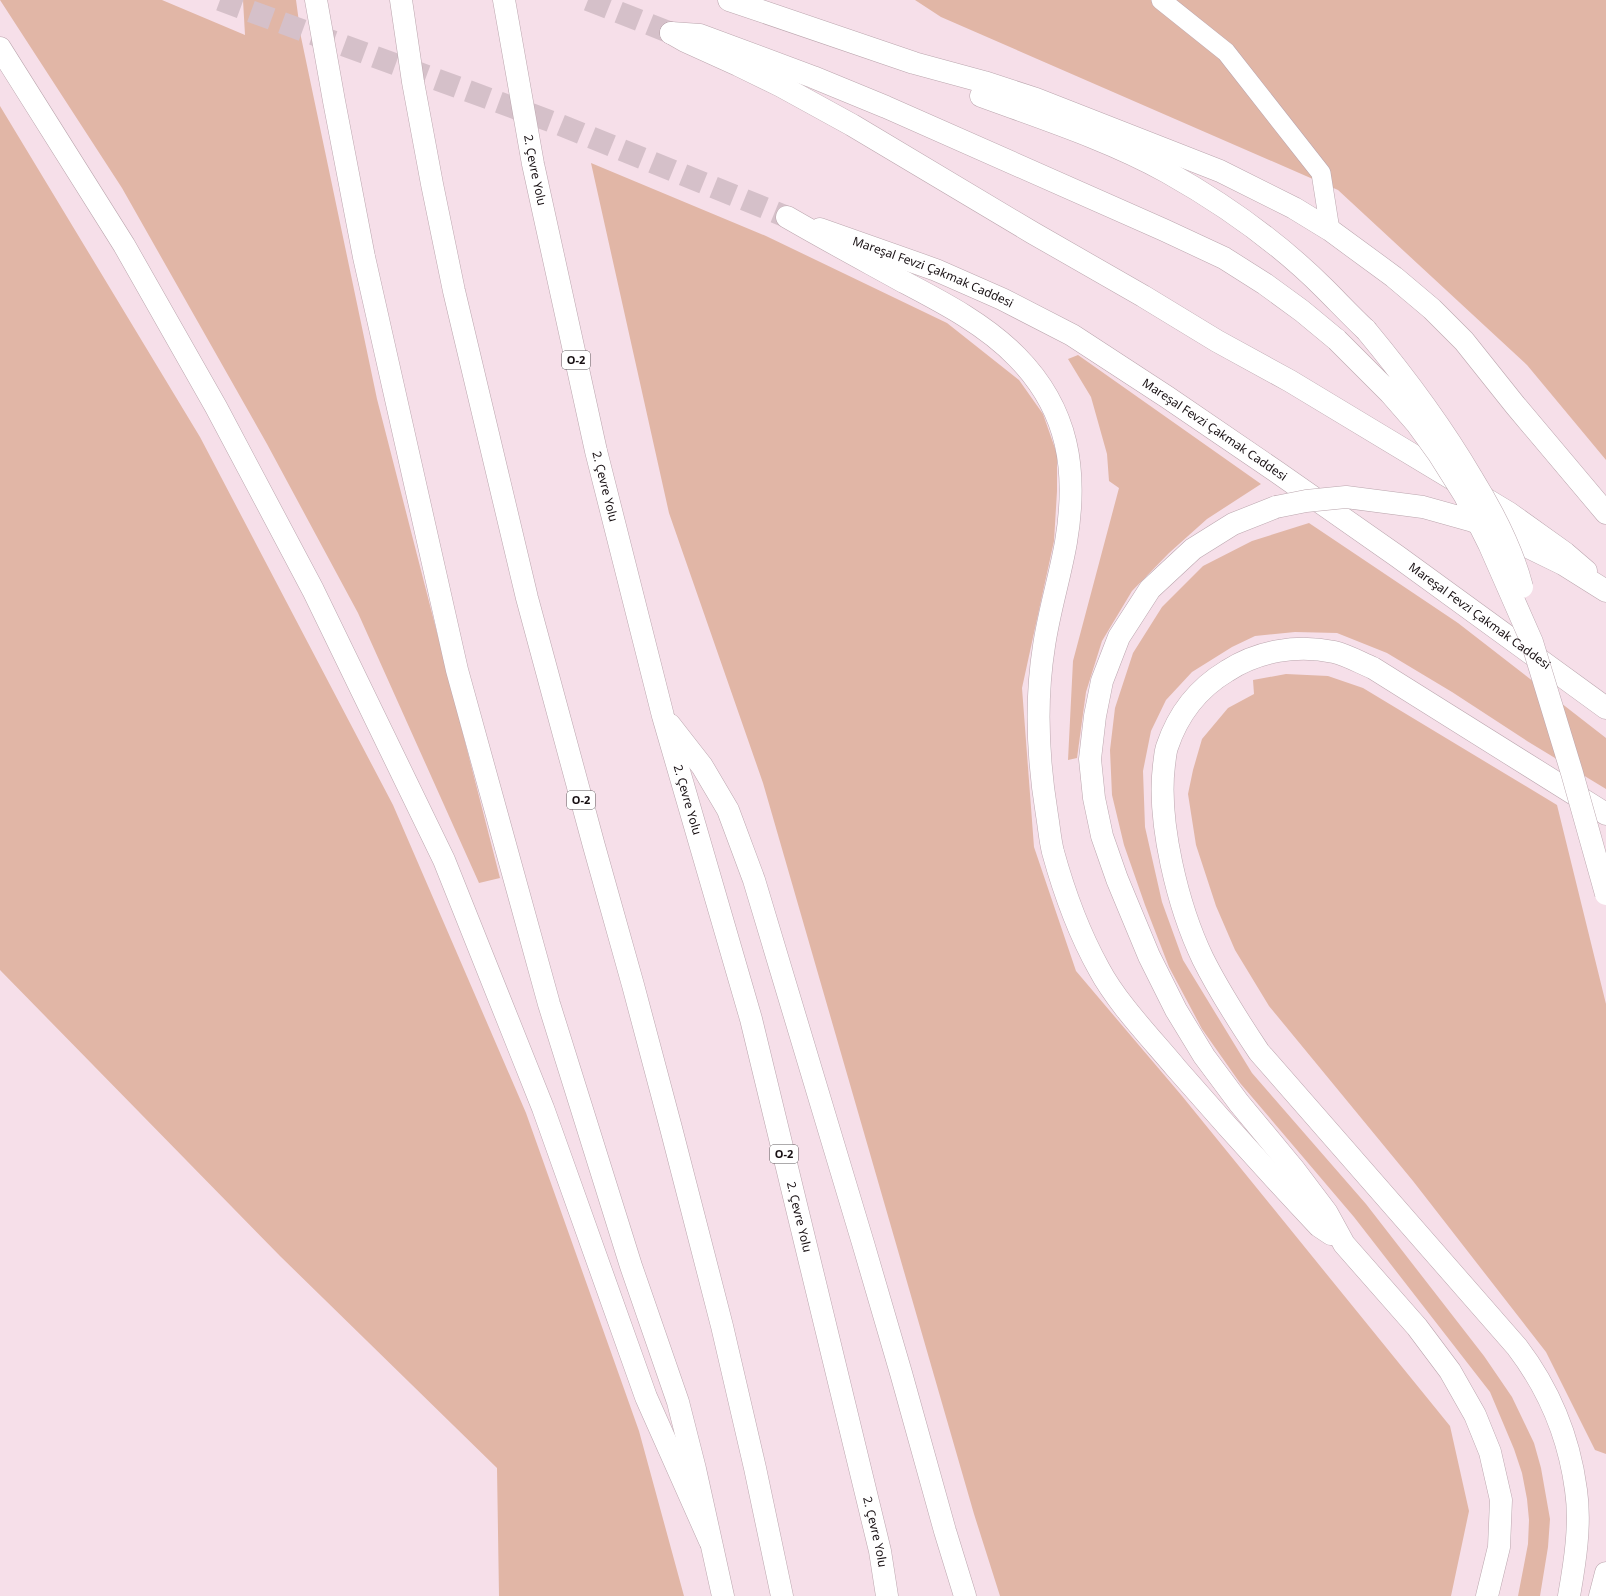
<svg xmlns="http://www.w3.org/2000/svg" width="1606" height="1596" font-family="'Noto Sans',sans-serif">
<rect width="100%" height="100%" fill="#f6dfe9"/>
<path fill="#e1b6a6" d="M 0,0 L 162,0 L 245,35 L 243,0 L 296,0 L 301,37 L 377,399 L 500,878 L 479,883 L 358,613 L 267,444 L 122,188 Z
M 915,0 L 1606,0 L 1606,460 L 1527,365 L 1338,190 L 941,17 Z
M 0,106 L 200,437 L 393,805 L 526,1113 L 639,1431 L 684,1596 L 499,1596 L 497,1468 L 280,1256 L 0,970 Z
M 591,163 L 766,236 L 947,323 L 1019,380 L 1043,414 L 1057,454 L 1057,491 L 1054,541 L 1022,688 L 1034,847 L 1076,971 L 1182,1096 L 1450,1426 L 1469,1511 L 1451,1596 L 1000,1596 L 974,1514 L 763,783 L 669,513 Z
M 1078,355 L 1261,484 L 1207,519 L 1169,553 L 1132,591 L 1102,641 L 1086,692 L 1077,758 L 1068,760 L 1073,661 L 1119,488 L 1109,481 L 1107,454 L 1091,397 L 1068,359 Z
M 1309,523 L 1458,623 L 1606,738 L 1606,789 L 1527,741 L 1452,692 L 1387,653 L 1337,633 L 1295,632 L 1255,636 L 1232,647 L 1192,672 L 1166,700 L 1151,731 L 1143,771 L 1145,827 L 1162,902 L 1183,960 L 1252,1073 L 1366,1204 L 1484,1356 L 1512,1397 L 1534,1443 L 1541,1468 L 1550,1519 L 1548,1547 L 1540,1596 L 1518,1596 L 1528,1544 L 1529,1520 L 1527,1499 L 1522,1473 L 1514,1449 L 1490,1392 L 1354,1217 L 1240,1083 L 1202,1029 L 1169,967 L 1145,905 L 1124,845 L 1112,795 L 1110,750 L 1115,708 L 1133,653 L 1162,607 L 1203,566 L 1252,541 Z
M 1286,674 L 1328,676 L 1363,688 L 1557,805 L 1606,1004 L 1606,1454 L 1595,1450 L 1546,1352 L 1413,1181 L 1269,1006 L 1235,950 L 1216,906 L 1196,845 L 1188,794 L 1193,770 L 1202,739 L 1228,708 L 1254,694 L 1253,680 Z"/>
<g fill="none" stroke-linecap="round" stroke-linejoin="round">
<path stroke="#d5c0c9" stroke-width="22" stroke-dasharray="22 11" stroke-linecap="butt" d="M 220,0 L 558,124 L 787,217
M 588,0 L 671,33"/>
<defs>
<path id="lane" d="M 1161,0 L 1226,52 L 1321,173 L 1330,230"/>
<g id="primary">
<path d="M 671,33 L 685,41 L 738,65 L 781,86 L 852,125 L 1033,233 L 1143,296 L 1217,341 L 1290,381 L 1509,513 L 1565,553 L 1586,571"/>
<path id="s1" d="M 820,229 L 936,270 L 1002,299 L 1072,335 L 1167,397 L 1277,472 L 1397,556 L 1606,708"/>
</g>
<g id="highway">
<path d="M 316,0 L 334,101 L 364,257 L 457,670 L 549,1004 L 631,1266 L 678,1402 L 695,1469 L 723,1596"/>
<path d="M 401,0 L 413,82 L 432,184 L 454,291 L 527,598 L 594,846 L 633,985 L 671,1128 L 722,1326 L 755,1468 L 782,1596"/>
<path id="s2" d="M 504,0 L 533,164 L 596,451 L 663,716 L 751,1019 L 880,1551 L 887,1596"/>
<path d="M 729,0 L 914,63 L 984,82 L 1036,99 L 1220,171 L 1294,208 L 1330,230 L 1394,277 L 1432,309 L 1464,341 L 1515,405 L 1606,513"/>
<path d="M 671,33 L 700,35 L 813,77 L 886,107 L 1164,230 L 1224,258 L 1265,284 L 1302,311 L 1337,340"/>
<path d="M 0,48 L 124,245 L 216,407 L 313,590 L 444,860 L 543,1108 L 646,1397 L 710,1541"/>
<path d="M 981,96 C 1044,119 1109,140 1167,172 C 1224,204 1279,243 1325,289 C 1339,303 1352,317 1366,330"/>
<path d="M 787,217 C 825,239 864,260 902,281 C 942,302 985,324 1017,357 C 1069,410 1078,471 1066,542 C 1060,577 1049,611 1044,646 C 1035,702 1038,760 1047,815 C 1049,827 1050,840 1053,852 C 1064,892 1079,933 1099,969 C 1117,1003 1151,1038 1176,1068 C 1223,1122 1270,1174 1319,1226 L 1331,1234"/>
<path d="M 1276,507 L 1233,524 L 1193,549 L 1150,589 L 1119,637 L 1102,681 L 1095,716 L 1090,759 L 1094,798 L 1102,836 L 1117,879 L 1149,956 L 1176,1010 L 1204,1056 L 1239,1103 L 1293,1168 L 1327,1213 L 1344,1244 L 1417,1327 L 1450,1371 L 1475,1415 L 1490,1452 L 1501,1500 L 1499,1547 L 1487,1596"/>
<path d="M 1514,540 L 1563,564 L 1606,591"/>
<path d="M 670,725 L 702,766 L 728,810 L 754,880 L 863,1243 L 901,1373 L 945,1531 L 965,1596"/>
<path d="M 1569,1596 C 1575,1562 1581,1524 1576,1490 C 1569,1437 1549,1389 1517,1347 L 1259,1052 C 1239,1022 1219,991 1203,959 C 1178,907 1157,822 1164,765 C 1165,759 1165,753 1167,747 C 1178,714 1197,689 1227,671 C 1258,651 1297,644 1334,652 C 1347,655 1361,663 1373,668 L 1606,814"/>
<path d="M 1600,1596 L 1606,1573"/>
</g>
</defs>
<use href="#lane" stroke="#bba6ae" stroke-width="20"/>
<use href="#primary" stroke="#bba6ae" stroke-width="23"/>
<use href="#highway" stroke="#bba6ae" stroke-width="23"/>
<use href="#lane" stroke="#fff" stroke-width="19"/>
<use href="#primary" stroke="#fff" stroke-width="22"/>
<use href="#highway" stroke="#fff" stroke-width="22"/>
<defs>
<path id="highway-bridge" d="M 1366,330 C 1405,377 1441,425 1472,478 C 1493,512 1512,548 1522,587
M 1337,340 L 1390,393 L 1417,424 L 1438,453 L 1465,496 L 1489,544 L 1532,642 L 1572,773 L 1606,894
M 1276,507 L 1306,501 L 1346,497 L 1423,507 L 1473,521 L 1486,527"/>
</defs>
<use href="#highway-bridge" stroke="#bba6ae" stroke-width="23" stroke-linecap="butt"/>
<use href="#highway-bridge" stroke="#fff" stroke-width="22"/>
</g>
<g text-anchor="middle" stroke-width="3.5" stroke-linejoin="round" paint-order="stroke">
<g fill="#fff" stroke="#5d585a" stroke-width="1">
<rect x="562" y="351" width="28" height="18" rx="3"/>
<rect x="567" y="791" width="28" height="18" rx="3"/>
<rect x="770" y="1145" width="28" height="18" rx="3"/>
</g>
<g font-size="11" font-weight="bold" fill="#181013">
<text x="576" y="364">O-2</text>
<text x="581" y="804">O-2</text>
<text x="784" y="1158">O-2</text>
</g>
<g font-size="12" fill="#181013" stroke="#fff">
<text dy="4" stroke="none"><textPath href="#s2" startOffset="173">2. Çevre Yolu</textPath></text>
<text dy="4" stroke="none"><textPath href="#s1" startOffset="121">Mareşal Fevzi Çakmak Caddesi</textPath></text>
<text dy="4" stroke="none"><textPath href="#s1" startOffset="445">Mareşal Fevzi Çakmak Caddesi</textPath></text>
<text dy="4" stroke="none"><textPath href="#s2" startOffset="497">2. Çevre Yolu</textPath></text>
<text dy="4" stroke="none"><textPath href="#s1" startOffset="769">Mareşal Fevzi Çakmak Caddesi</textPath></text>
<text dy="4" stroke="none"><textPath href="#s2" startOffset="821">2. Çevre Yolu</textPath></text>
<text dy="4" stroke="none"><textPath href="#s2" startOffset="1253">2. Çevre Yolu</textPath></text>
<text dy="4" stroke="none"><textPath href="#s2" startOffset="1577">2. Çevre Yolu</textPath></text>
</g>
</g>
</svg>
